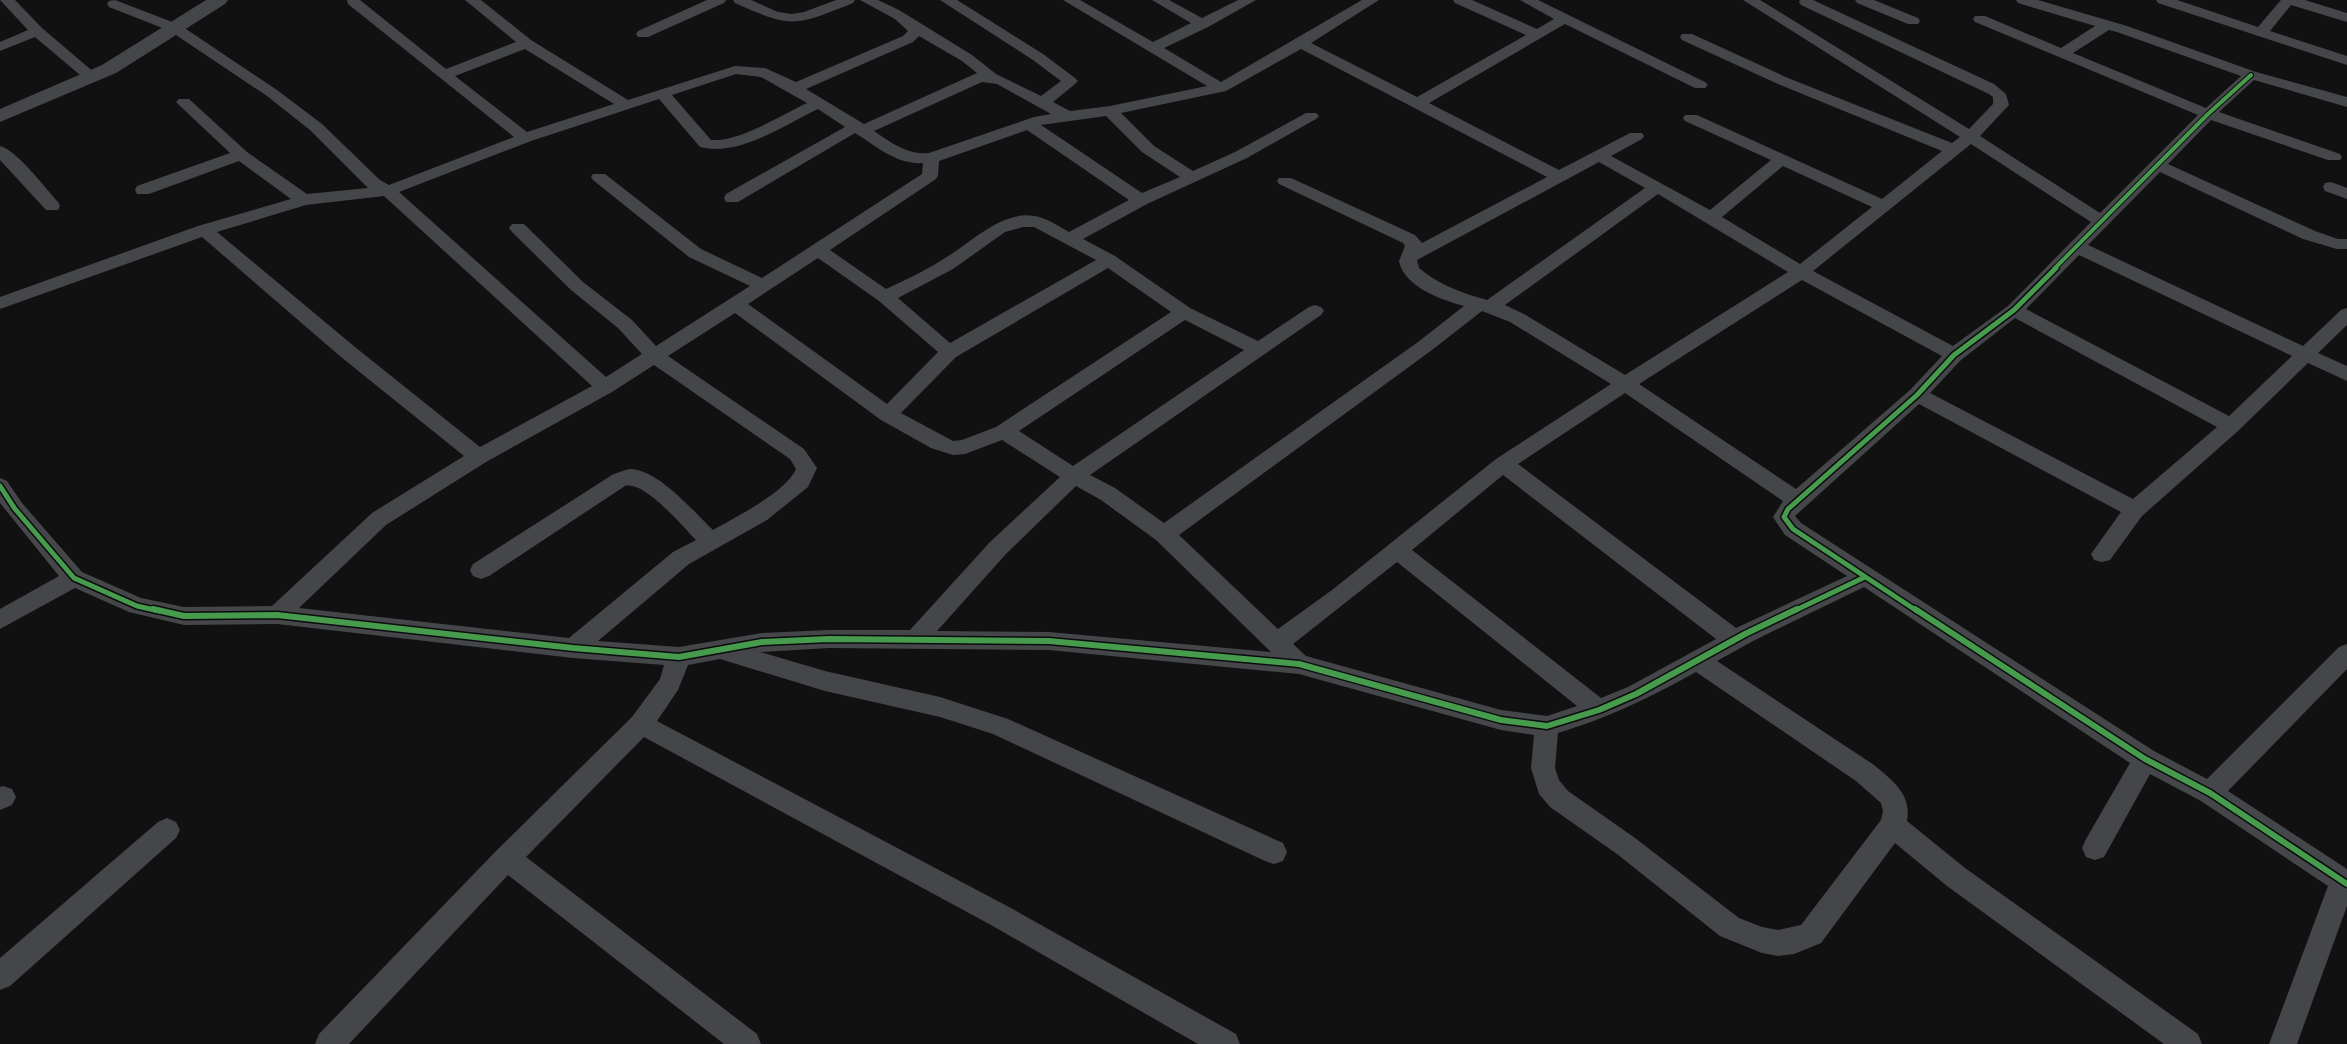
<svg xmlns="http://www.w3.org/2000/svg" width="2347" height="1044" font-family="Rubik,sans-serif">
<rect width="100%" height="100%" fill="#111"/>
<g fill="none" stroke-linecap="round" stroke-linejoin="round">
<path fill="#45464a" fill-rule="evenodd" d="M 0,0 L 15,0 L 42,28 L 96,74 L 99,77 L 96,80 L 86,80 L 35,37 L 0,51 L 0,42 L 28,30 Z
M 115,0 L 180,25 L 277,90 L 322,124 L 380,180 L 389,185 L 514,137 L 348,4 L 347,0 L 360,0 L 446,69 L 516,42 L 465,0 L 481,0 L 531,40 L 628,100 L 735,66 L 765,68 L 796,82 L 903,36 L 908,31 L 895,19 L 860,0 L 878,0 L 899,10 L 972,55 L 996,74 L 1041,96 L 1061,81 L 1033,60 L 940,0 L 957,0 L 1043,54 L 1075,78 L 1078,81 L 1075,84 L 1053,102 L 1070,111 L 1110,106 L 1207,86 L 1063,0 L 1080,0 L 1153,42 L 1191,23 L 1152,0 L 1169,0 L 1202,18 L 1238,0 L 1256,0 L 1208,27 L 1164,48 L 1221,82 L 1362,0 L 1379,0 L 1311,43 L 1417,97 L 1526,35 L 1455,3 L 1453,0 L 1472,0 L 1537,29 L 1554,19 L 1520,0 L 1538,0 L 1705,82 L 1708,85 L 1705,88 L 1695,88 L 1565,24 L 1429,103 L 1559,170 L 1630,133 L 1642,133 L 1644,136 L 1642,139 L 1611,156 L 1710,210 L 1771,160 L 1685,121 L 1683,118 L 1685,115 L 1697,115 L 1882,199 L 1942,151 L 1778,84 L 1682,40 L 1680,37 L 1682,34 L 1692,34 L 1788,78 L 1952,143 L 1960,137 L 1743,0 L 1760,0 L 1969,129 L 1993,104 L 1993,97 L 1989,94 L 1801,5 L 1799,2 L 1800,0 L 1813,0 L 1994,84 L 2006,94 L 2009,105 L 1980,136 L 2100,213 L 2198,115 L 1975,22 L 1973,19 L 1975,16 L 1985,16 L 2061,48 L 2095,26 L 2018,3 L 2016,0 L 2038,0 L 2127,26 L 2256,72 L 2347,97 L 2347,107 L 2254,80 L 2219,112 L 2340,154 L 2342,157 L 2340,160 L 2328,160 L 2211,120 L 2168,164 L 2315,231 L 2338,239 L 2347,239 L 2347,249 L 2337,249 L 2303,239 L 2160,172 L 2088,245 L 2303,346 L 2341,310 L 2347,308 L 2347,325 L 2318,353 L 2347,366 L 2347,381 L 2308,363 L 2238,431 L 2142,516 L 2110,560 L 2102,562 L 2094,560 L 2091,554 L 2121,512 L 1919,404 L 1795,516 L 1801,523 L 2154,751 L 2207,779 L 2339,647 L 2347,644 L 2347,669 L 2228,791 L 2347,869 L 2347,906 L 2297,1044 L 2269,1044 L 2328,886 L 2201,801 L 2150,774 L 2104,857 L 2095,860 L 2086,857 L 2082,848 L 2086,839 L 2130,763 L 1864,587 L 1753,641 L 1717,661 L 1874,765 C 1892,780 1912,794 1907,821 L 1965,868 L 2198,1034 L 2202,1044 L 2164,1044 L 1947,886 L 1895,843 L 1821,943 L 1794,954 L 1778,956 L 1762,953 L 1720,936 L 1617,854 L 1550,807 L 1539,794 L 1531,768 L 1534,735 L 1501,730 L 1299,674 L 1049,650 L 829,648 L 760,652 L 825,671 L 940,697 L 1008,719 L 1283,843 L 1287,852 L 1283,861 L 1274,864 L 1265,861 L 993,734 L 940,717 L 825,691 L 720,659 L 688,665 L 678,690 L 657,721 L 1009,907 L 1236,1034 L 1240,1044 L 1198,1044 L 991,925 L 644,737 L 526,857 L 757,1034 L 761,1044 L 724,1044 L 508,875 L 349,1044 L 315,1044 L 319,1034 L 498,849 L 632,717 L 660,679 L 664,665 L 573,658 L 277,624 L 184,625 L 129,612 L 75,588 L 0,629 L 0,609 L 59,576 L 0,503 L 0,478 L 7,481 L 22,503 L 82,572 L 141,598 L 184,607 L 272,606 L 372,513 L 464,456 L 341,357 L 202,237 L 0,309 L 0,297 L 198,226 L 291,199 L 239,161 L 149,194 L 137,194 L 135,190 L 137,186 L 230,153 L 179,105 L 176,102 L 179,99 L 189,99 L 247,152 L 307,194 L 368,188 L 310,130 L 267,96 L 170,31 L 109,7 L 107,4 L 109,1 ZM 2109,30 L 2117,32 L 2241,76 L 2206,108 L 2073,53 ZM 919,36 L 962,61 L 977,73 L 864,124 L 806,89 L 913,42 ZM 525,49 L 614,104 L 527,132 L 455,76 ZM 1301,49 L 1547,177 L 1422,243 L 1415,235 L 1291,178 L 1279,178 L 1277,181 L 1279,184 L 1403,243 L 1405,246 L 1399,261 C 1404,287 1442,300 1464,306 L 1418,342 L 1164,523 L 1115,488 L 1090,475 L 1321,315 L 1324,311 L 1321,307 L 1315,305 L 1309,307 L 1258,341 L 1190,308 L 1115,256 L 1083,239 L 1147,204 L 1247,158 L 1316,119 L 1319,116 L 1316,113 L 1306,113 L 1235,152 L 1193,171 L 1154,146 L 1121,113 L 1226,91 ZM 736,74 L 761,77 L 807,103 C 781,115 740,142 711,140 L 672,95 ZM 982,82 L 997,84 L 1051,114 L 1034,117 L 929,153 C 907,155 892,143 874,131 ZM 659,99 L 700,147 C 738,157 785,125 818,109 L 845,127 L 726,194 L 724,198 L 726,202 L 738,202 L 855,133 C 876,146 897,165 923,163 L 922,174 L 762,278 L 701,249 L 605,174 L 593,174 L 591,177 L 593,180 L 689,257 L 750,286 L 656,346 L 632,320 L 583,282 L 524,224 L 512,224 L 509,228 L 512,232 L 571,290 L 618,328 L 642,354 L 606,377 L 399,192 L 531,141 ZM 1106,116 L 1142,152 L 1180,177 L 1142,193 L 1041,125 ZM 1027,130 L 1129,200 L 1069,232 C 1061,228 1052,221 1042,218 C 1008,206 976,238 950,255 C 930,268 908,279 886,289 L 830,250 L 936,179 L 938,176 L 939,161 ZM 1971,144 L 2091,222 L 2008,306 L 1953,346 L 1813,271 ZM 1599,162 L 1645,188 L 1487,300 C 1462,293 1439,285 1419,268 L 1417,260 ZM 1783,166 L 1872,207 L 1800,264 L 1722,217 ZM 1658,194 L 1788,272 L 1625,375 L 1524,314 L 1505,305 ZM 384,196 L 592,386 L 480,447 L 355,347 L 217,232 L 306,205 ZM 1023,227 L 1034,227 L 1096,260 L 950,343 L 898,298 L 953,269 L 1005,232 ZM 2079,255 L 2292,356 L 2229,416 L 2026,309 ZM 818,258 L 879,301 L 938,352 L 887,404 L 748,304 ZM 1108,268 L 1171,312 L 996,427 L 962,440 L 953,441 L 901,413 L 956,357 ZM 1802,280 L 1942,356 L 1910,390 L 1796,489 L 1639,384 ZM 1482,311 L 1510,322 L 1611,384 L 1496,459 L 1332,590 L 1278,629 L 1179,535 L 1432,350 ZM 735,313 L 881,420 L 931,448 L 953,455 L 965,454 L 1002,440 L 1060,477 L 990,542 L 910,630 L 829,630 L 762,633 L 679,647 L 598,641 L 689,564 L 767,520 L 808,487 L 817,468 L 804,449 L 668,356 ZM 2015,318 L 2217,427 L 2133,499 L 1930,393 L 1961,360 ZM 1185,320 L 1244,350 L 1073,466 L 1019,431 ZM 654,365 L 790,459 L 796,469 C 786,492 736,517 713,530 C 694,512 658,469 630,469 C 624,470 617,473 612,475 L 473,564 L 470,570 L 473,576 L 481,579 L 489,576 L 625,486 C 645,481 682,526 696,540 L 673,552 L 569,638 L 299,608 L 386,525 L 486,462 L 612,392 ZM 1625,393 L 1783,501 L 1773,517 L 1785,535 L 1847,576 L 1736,628 L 1518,464 ZM 1503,475 L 1716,639 L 1628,687 L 1601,698 L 1412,550 ZM 1076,486 L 1101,500 L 1156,540 L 1271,652 L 1049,632 L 937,631 L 1006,554 ZM 1397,562 L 1577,706 L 1547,716 L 1501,710 L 1306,656 L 1293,644 ZM 1696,672 L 1856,781 L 1881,803 L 1883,811 L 1881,820 L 1801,925 L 1778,930 L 1762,927 L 1739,918 L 1635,838 L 1568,791 L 1559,780 L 1555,768 L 1558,733 C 1610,717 1649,698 1696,672 Z
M 707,0 L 726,0 L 724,3 L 648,37 L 638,37 L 636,34 L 638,31 Z
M 733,0 L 751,0 L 778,12 L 792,14 L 804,12 L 836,0 L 855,0 L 853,3 C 795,26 793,29 735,3 Z
M 1855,0 L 1874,0 L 1918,18 L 1920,21 L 1918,24 L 1908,24 L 1857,3 Z
M 2156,0 L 2177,0 L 2258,27 L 2281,0 L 2305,0 L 2347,13 L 2347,22 L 2291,5 L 2270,31 L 2347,56 L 2347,65 L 2158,3 Z
M 0,146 C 18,151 45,188 58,202 L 60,206 L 58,210 L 46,210 L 0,160 Z
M 2331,182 L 2347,188 L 2347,199 L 2325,191 L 2323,187 L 2325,183 Z
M 3,786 L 12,789 L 16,797 L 12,805 L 0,810 L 0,787 Z
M 167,818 L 176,822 L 180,830 L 176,838 L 10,986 L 0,990 L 0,958 L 158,822 Z"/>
<path fill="#45464a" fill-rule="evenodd" d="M 206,0 L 228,0 L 225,4 L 116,73 L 0,122 L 0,109 L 102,65 Z"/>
<defs>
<path id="cycleway-far2" d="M 2054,269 L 2208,114 L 2251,75"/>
<path id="cycleway-far1" d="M 0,486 L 15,509 L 74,578 L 137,606 L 159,611
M 1794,611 L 1865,577
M 1917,611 L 1793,529 L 1784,517 L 1788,509 L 1917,395 L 1954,355 L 2014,310 L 2056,268"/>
<path id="cycleway" d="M 153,609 L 184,616 L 277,615 L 573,648 L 679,657 L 762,642 L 829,639 L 1049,641 L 1299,664 L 1501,720 L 1547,726 L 1599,710 L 1636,694 L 1745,634 L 1797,609
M 1915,609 L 2145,759 L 2210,793 L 2347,884"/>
</defs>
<use href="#cycleway-far2" stroke="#0b0c0d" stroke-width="6"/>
<use href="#cycleway-far1" stroke="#0b0c0d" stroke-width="8"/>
<use href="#cycleway" stroke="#0b0c0d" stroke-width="9"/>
<use href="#cycleway-far2" stroke="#469c4c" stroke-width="4"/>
<use href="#cycleway-far1" stroke="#469c4c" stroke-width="5"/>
<use href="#cycleway" stroke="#469c4c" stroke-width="6"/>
</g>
</svg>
